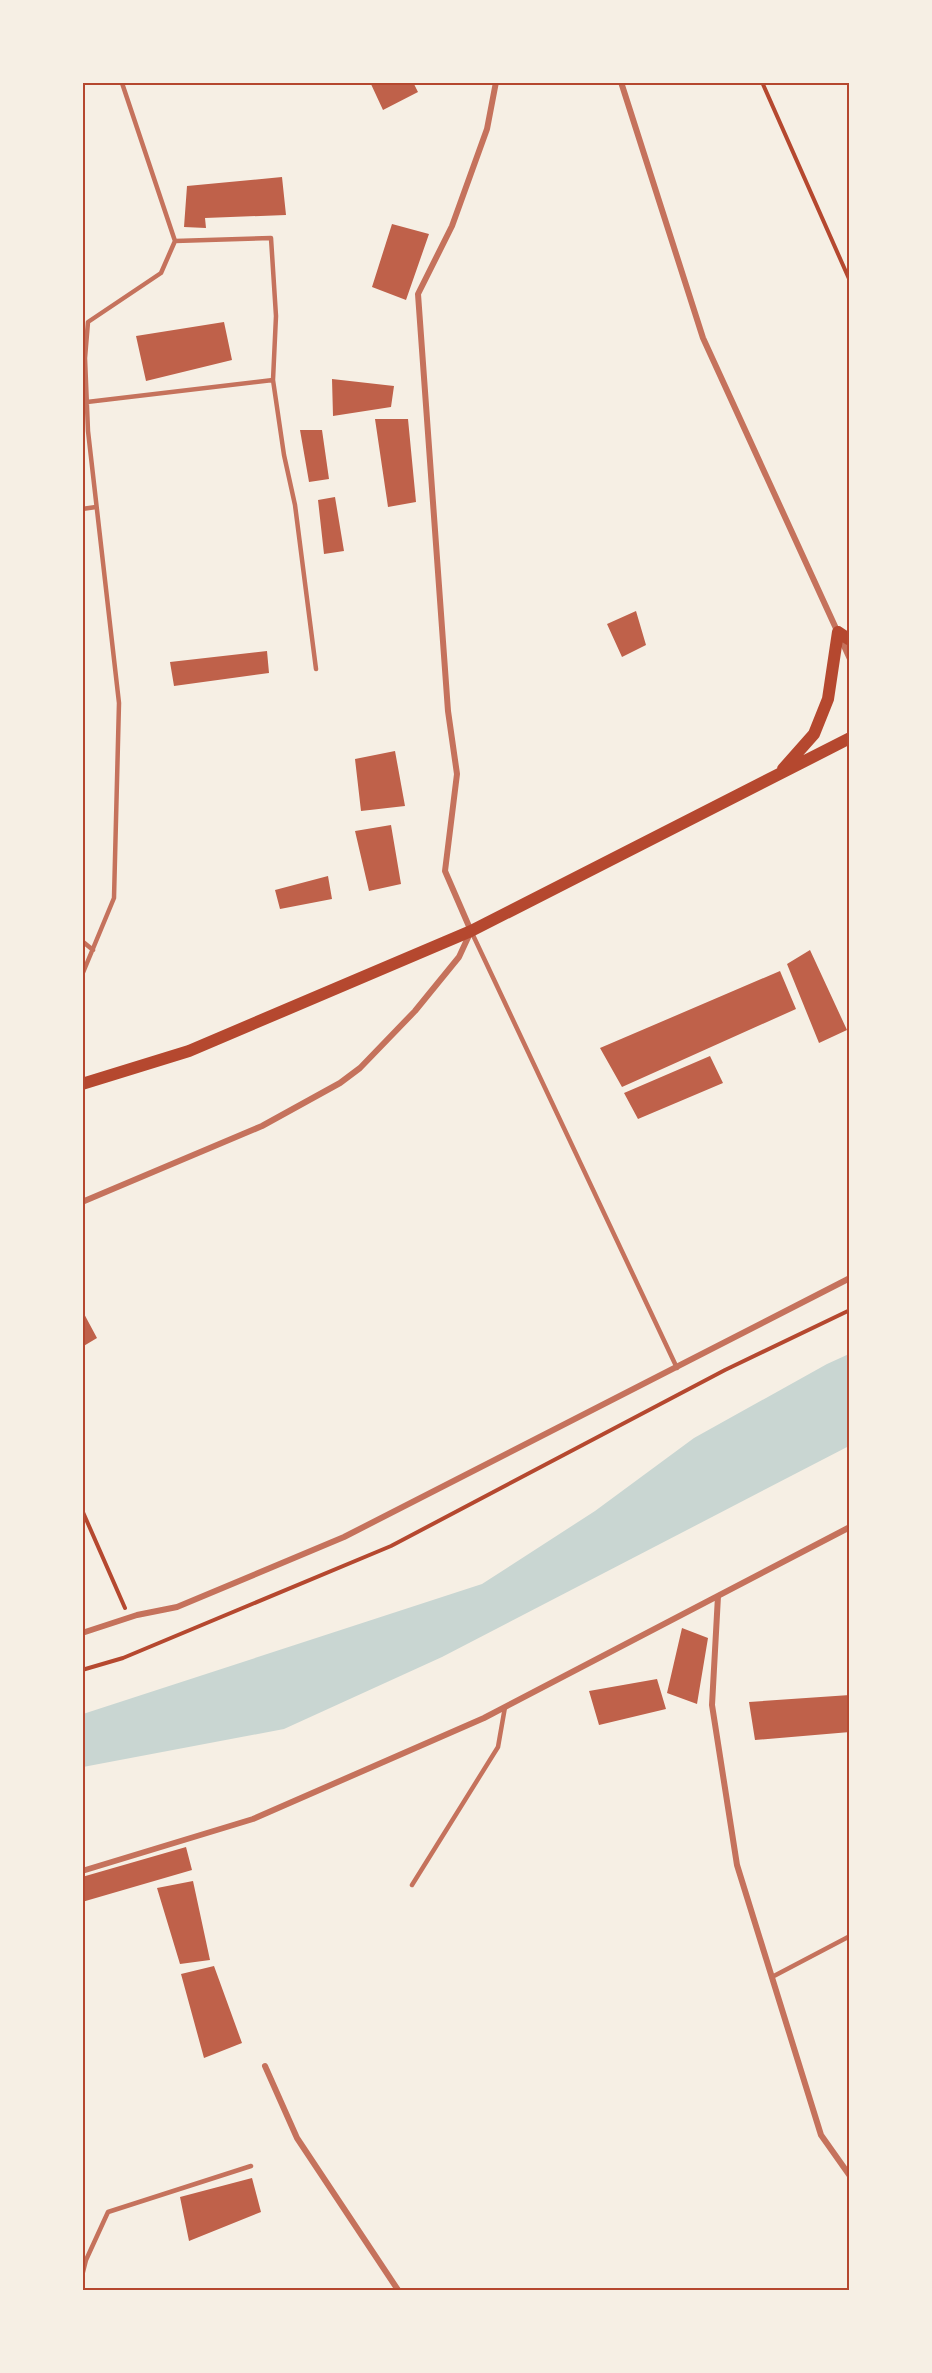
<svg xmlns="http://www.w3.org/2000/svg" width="932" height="2373" font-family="'Nunito Sans',sans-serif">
<rect width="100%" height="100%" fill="#f6efe4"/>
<path fill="#c9d6d2" d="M 849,1354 L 849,1446 L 442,1657 L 284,1729 L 83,1767 L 83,1714 L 482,1584 L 595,1511 L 694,1438 L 827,1364 Z"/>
<path fill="#bf614a" d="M 370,82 L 413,82 L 418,92 L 383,110 Z
M 282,177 L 286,215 L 205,218 L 206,228 L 184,227 L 187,186 Z
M 392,224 L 429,234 L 406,300 L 372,287 Z
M 224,322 L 232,360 L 146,381 L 136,336 Z
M 332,379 L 394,386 L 391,407 L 333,416 Z
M 375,419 L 408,419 L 416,502 L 388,507 Z
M 300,430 L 322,430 L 329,479 L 309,482 Z
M 335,497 L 344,551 L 324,554 L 318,500 Z
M 636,611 L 646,645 L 622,657 L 607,624 Z
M 267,651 L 269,673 L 174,686 L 170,662 Z
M 395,751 L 405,806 L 361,811 L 355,759 Z
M 391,825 L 401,884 L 369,891 L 355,831 Z
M 328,876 L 332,899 L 280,909 L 275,890 Z
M 810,950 L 847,1030 L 819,1043 L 787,964 Z
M 780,971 L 796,1009 L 622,1087 L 600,1048 Z
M 710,1056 L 723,1083 L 638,1119 L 624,1093 Z
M 82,1310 L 97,1338 L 82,1347 Z
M 682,1628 L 708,1638 L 697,1704 L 667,1693 Z
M 657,1679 L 666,1709 L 599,1725 L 589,1691 Z
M 850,1695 L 850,1732 L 755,1740 L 749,1702 Z
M 186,1847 L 192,1870 L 82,1902 L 82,1877 Z
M 193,1881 L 210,1960 L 180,1964 L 157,1888 Z
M 214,1966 L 242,2043 L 204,2058 L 181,1974 Z
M 252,2178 L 261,2212 L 189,2241 L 180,2197 Z"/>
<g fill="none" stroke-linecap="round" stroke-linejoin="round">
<path stroke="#b5482f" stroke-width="4" d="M 762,82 L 850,281
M 82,1510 L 125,1608
M 82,1670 L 123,1658 L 391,1546 L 725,1370 L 850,1310"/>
<path stroke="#c5725c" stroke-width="4.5" d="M 175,241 L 271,238 L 276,316 L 273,380 L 284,455 L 295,505 L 316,669
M 87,402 L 273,380
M 82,509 L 96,507
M 472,933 L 677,1368
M 82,941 L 93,950
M 82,975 L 114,898 L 119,703 L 88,431 L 85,358 L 88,322 L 161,273 L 175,241 L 122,83
M 412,1885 L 498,1747 L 505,1707
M 772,1977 L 850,1936
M 82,2276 L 86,2260 L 108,2212 L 251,2166"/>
<path stroke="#c5725c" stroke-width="6" d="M 621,82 L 703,338 L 850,659
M 82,1202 L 262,1126 L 340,1083 L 360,1068 L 415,1011 L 459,957 L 471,931 L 445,871 L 457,774 L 448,711 L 418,294 L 452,226 L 487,129 L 496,82
M 718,1596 L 712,1705 L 737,1865 L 821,2135 L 850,2176
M 82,1633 L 137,1615 L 177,1607 L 344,1537 L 850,1278
M 82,1871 L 253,1819 L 484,1718 L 850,1527
M 265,2066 L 297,2138 L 398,2290"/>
<path stroke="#b5482f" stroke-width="12" d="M 783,769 L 814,734 L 828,699 L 838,632 L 850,640
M 82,1084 L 189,1051 L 471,931 L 850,738"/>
</g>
<rect width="932" height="2373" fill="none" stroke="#f6efe4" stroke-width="168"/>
<rect x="84" y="84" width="764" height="2205" fill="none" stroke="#b5482f" stroke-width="2"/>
</svg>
